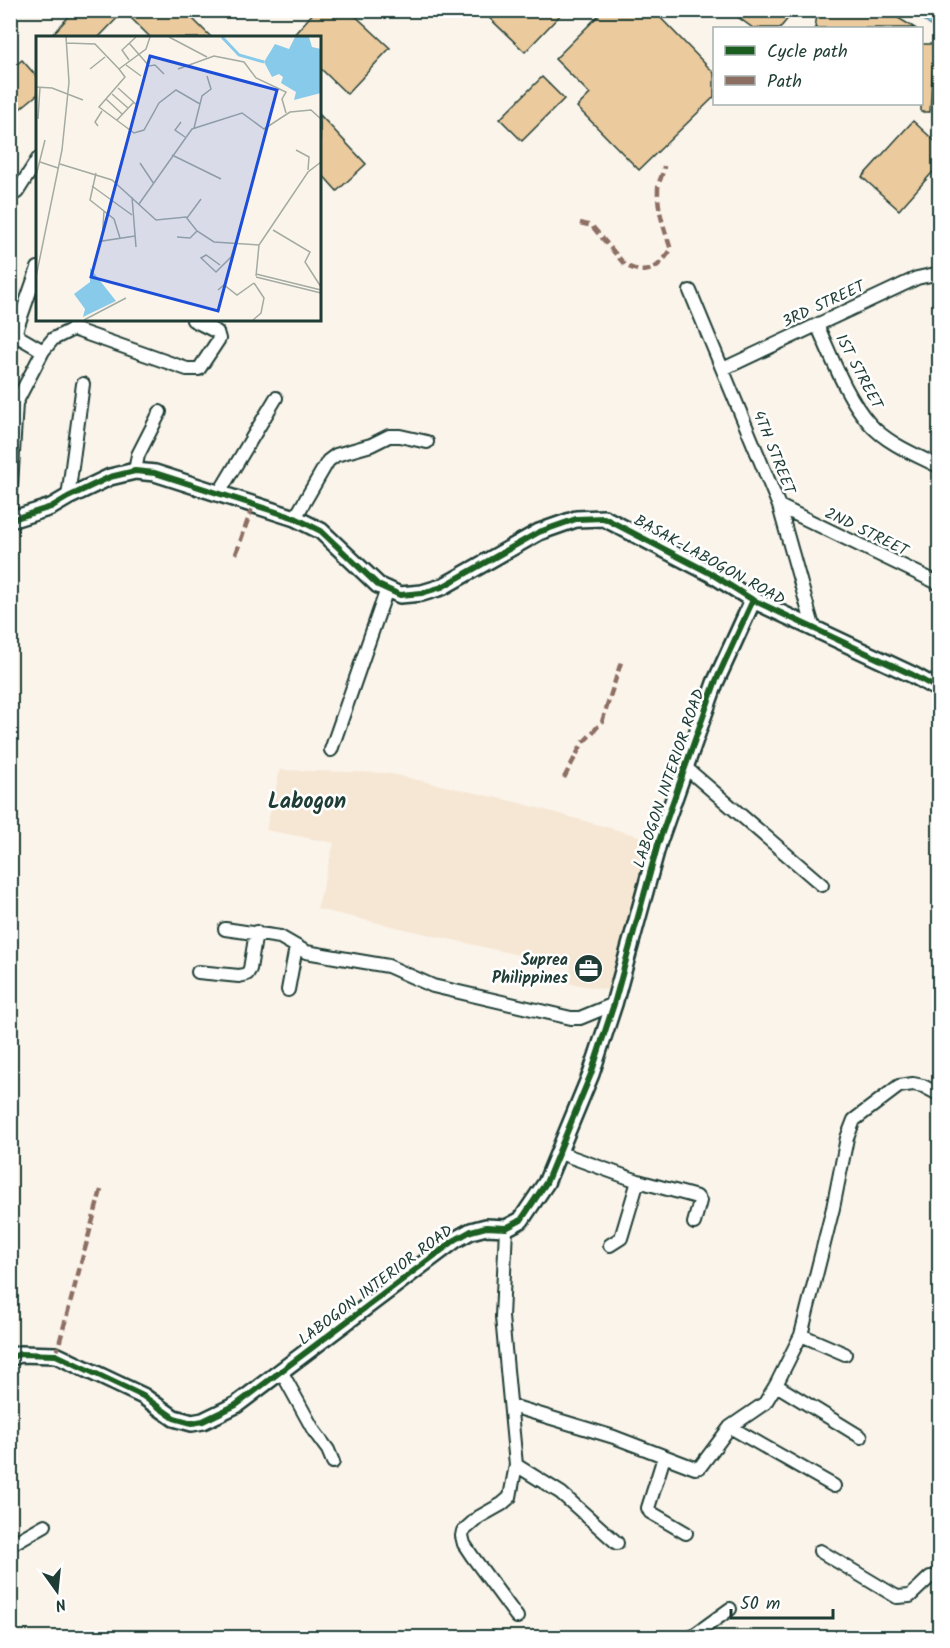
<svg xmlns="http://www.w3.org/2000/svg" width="950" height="1648" font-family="Kalam,sans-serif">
<defs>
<pattern id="water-waves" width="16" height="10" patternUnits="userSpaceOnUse" patternTransform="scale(1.5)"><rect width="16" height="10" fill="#88cae9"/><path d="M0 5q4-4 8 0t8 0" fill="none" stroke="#75aec8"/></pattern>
</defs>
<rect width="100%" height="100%" fill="#fbf4eb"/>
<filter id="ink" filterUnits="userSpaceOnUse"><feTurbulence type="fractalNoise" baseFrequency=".0167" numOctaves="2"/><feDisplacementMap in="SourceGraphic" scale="12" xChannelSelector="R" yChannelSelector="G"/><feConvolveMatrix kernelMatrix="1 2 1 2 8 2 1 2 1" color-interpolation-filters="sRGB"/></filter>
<g filter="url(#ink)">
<path fill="#f6e7d4" d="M 280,770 L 387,773 L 520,803 L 653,840 L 609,990 L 566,983 L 571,967 L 317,909 L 334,843 L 266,830 Z"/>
<path fill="url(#water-waves)" stroke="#5e92a1" stroke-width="1.5" d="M 912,11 L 939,11 L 939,33 Z"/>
<path fill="#ebca9d" stroke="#1f3d34" stroke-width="1.5" d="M 75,10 L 184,10 L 212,38 L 151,38 L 124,11 L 98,38 L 49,38 Z
M 316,10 L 349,10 L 390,48 L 347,94 L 320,68 L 320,38 L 291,38 Z
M 481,10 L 565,10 L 525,52 Z
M 604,10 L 653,10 L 714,73 L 714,97 L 639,170 L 577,107 L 590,94 L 555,59 Z
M 728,10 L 795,10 L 780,28 L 753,28 Z
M 847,10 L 885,10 L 915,28 L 815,28 L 817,15 L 846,14 Z
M 921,44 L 934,44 L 930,112 L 921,112 Z
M 22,60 L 38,78 L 38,94 L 10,117 L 10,70 Z
M 542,77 L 564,99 L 522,141 L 500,119 Z
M 320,115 L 366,164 L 337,191 L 320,172 Z
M 913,121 L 939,145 L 939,165 L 899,210 L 862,177 Z"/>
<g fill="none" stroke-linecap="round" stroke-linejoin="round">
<defs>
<path id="minor" d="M 10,196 L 17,192 L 38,159
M 38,268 L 16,331 L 19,337 L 43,351
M 690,291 L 779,506 L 814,630
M 817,325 C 832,357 845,395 869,423 C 886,443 916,455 940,467
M 723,369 L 917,278 L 940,273
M 135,471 L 138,455 L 160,412
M 219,493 L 276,398
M 68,497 L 83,384
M 10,503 L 16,403 L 43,351 L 53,339 L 73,329 L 187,369 L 199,369 L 219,339 L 217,332 L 193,320
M 779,506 L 940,584
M 295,518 L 328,461 L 336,455 L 371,445 L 389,436 L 400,436 L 427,442
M 331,750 L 387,589
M 685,767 L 822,885
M 225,929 L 280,937 L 306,952 L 388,966 L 433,986 L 571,1018 L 580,1018 L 614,1004
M 198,972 L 239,976 L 247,974 L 250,969 L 256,932
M 288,990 L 296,947
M 560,1153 L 638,1181 L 621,1238 L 610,1245
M 638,1181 L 697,1197 L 700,1201 L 694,1223
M 506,1228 L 502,1317 L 516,1465 L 510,1497 L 502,1504 L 479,1517 L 463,1531 L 462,1536 L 464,1544 L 472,1556 L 517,1617
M 801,1335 L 845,1354
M 281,1371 L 314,1431 L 328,1450 L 333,1462
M 776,1385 L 861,1437
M 512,1406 L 614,1437 L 695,1468 L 700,1467 L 730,1427 L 765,1403 L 776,1385 L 801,1335 L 833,1208 L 847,1138 L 854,1120 L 899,1086 L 913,1084 L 923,1086 L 940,1095
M 730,1427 L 834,1486
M 664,1457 L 648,1508 L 650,1512 L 686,1533
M 516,1465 L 561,1493 L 617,1543
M 10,1545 L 45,1525
M 820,1551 L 897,1597 L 910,1596 L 930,1577 L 940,1577
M 690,1638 L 730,1609"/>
<path id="tertiary" d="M 10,520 L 51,507 L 68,497 L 110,477 L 135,471 L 155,473 L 295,518 L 321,531 L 378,585 L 400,595 L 422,593 L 442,587 L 539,532 L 576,519 L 604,518 L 710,573 L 753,600 L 913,675 L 940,690
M 10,1358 L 20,1354 L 56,1355 L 143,1396 L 174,1418 L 192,1423 L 203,1421 L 236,1405 L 455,1240 L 471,1231 L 486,1227 L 506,1228 L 521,1220 L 546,1183 L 591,1074 L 614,1004 L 658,844 L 693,745 L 715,683 L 753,600"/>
</defs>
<use href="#minor" stroke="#1f3d34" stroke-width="16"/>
<use href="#tertiary" stroke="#1f3d34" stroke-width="20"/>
<use href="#minor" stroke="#fff" stroke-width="12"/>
<use href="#tertiary" stroke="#fff" stroke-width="15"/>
<path stroke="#8d6e63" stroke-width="4.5" stroke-dasharray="9 4.5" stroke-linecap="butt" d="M 580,223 L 592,226 L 625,265 C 648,277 657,269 671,250 C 665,230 657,210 658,189 C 658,181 663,176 664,166
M 236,554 L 253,505
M 564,778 L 582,744 L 602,722 L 622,659
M 56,1355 L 101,1190"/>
<defs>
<path id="cycleway" d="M 10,520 L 51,507 L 68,497 L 110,477 L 135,471 L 155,473 L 295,518 L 321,531 L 378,585 L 400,595 L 422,593 L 442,587 L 539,532 L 576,519 L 604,518 L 710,573 L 753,600 L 913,675 L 940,690
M 10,1358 L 20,1354 L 56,1355 L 143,1396 L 174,1418 L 192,1423 L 203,1421 L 236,1405 L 455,1240 L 471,1231 L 486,1227 L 506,1228 L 521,1220 L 546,1183 L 591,1074 L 614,1004 L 658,844 L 693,745 L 715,683 L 753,600"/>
</defs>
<use href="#cycleway" stroke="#fff" stroke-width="10"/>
<use href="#cycleway" stroke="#1b5e20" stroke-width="6"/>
</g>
</g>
<defs>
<symbol id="office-disc" viewBox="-11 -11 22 22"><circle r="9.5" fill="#1f3d34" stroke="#fff"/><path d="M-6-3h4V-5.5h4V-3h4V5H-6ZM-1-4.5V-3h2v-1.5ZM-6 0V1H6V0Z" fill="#fff"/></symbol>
</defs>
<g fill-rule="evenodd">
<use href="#office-disc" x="572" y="952" width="33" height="33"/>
</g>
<g text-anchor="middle" stroke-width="5" stroke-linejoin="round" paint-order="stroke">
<g font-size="16" fill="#1f3d34" stroke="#fff">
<text transform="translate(823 303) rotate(-25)" y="6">3RD STREET</text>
<text transform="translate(860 371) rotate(62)" y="6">1ST STREET</text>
<text transform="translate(775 452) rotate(68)" y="6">4TH STREET</text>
<text transform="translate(867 531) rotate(26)" y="6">2ND STREET</text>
<text transform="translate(710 559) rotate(29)" y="6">BASAK-LABOGON ROAD</text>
<text transform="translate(668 778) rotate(-71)" y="6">LABOGON INTERIOR ROAD</text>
<text transform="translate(375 1284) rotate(-37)" y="6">LABOGON INTERIOR ROAD</text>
</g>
<g font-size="16" font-weight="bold" fill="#1f3d34" stroke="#fff" text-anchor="end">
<text x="568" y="965">Suprea<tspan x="568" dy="18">Philippines</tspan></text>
</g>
<g font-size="22" font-weight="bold" fill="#1f3d34" stroke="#fff">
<text x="307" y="808">Labogon</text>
</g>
</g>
<g transform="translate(36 36)">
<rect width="285" height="285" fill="#fbf4eb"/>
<path d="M 259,1 L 273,1 L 276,11 L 285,13 L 285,57 L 258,64 L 260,56 L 245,47 L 247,41 L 243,38 L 236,41 L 228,26 L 239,8 L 253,13 ZM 54,232 L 80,265 L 47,281 L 49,273 L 38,258 L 54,246 Z" fill="#88cae9"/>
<path fill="none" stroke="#88cae9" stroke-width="3" d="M 186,1 L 203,19 L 228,26"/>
<path fill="none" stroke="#a3aba2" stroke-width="1.5" d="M 133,1 L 171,21M 30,7 L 59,8 L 83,33 L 89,41 L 63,71 L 98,97 L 108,94 L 123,67 L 140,54 L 164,68M 93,7 L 113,30 L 119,29 L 128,38M 93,24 L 86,14 L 100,1M 90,29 L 105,40M 54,33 L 69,21M 83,33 L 110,13 L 114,1M 142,33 L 178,20 L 208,26 L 220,42 L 250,56 L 246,63 L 250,77M 0,51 L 16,52 L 47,64M 82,52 L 102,70M 76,58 L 92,72M 70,63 L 86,78M 2,83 L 4,51M 81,84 L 98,66M 145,86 L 139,94 L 149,101M 62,90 L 59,86 L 66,75M 158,92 L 166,60 L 175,53 L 171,40M 260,114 L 273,121 L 272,134M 136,119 L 185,143M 4,126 L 22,132M 104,127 L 118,148M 24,128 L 76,144 L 120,184 L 150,181 L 161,195 L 178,206 L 223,209M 60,137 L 54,164 L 78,183 L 84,202M 0,140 L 9,104M 56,150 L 96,179M 96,161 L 100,211M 103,168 L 156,93 L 206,77 L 228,93 L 254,76 L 275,74 L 285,83M 68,175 L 66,205 L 99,200M 151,182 L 165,163M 237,194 L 274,216 L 269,226 L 285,251M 141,201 L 154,202 L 161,195M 223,209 L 272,136 L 285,126M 184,229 L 170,219 L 165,222 L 180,236 L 195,221 L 200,205M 220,238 L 285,254M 220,240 L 223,209M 0,241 L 26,114 L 33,46 L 30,1M 220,241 L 285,257M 182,254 L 188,249 L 201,259 L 218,247M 48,284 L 90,262M 217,284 L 225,277 L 228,262 L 218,247"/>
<path fill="#1d4ed8" fill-opacity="0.15" stroke="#1d4ed8" stroke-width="3" d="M 114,20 L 241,54 L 182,275 L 55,241 Z"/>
<rect width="285" height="285" fill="none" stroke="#1f3d34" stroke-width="3"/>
</g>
<rect width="950" height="1648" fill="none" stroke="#fff" stroke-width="36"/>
<rect x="18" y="18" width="914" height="1612" fill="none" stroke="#1f3d34" stroke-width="2" filter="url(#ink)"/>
<rect x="713" y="27" width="210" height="78" fill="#ffffff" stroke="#a5b1ae" stroke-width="1.5"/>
<rect x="725" y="46" width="30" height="9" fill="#1b5e20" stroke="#a5b1ae" stroke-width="1.5"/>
<text x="767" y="57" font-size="18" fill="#1f3d34">Cycle path</text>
<rect x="725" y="76" width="30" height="9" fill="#8d6e63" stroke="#a5b1ae" stroke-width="1.5"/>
<text x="767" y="87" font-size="18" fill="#1f3d34">Path</text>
<g transform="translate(57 1591) rotate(165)" stroke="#ffffff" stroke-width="4.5" paint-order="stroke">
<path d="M0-4.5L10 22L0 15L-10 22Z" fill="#1f3d34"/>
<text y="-9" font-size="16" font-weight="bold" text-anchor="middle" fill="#1f3d34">N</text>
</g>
<path d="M731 1609v9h102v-9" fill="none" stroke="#1f3d34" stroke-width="3"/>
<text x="740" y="1609" font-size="18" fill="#1f3d34" stroke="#ffffff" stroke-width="4.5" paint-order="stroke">50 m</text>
</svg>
